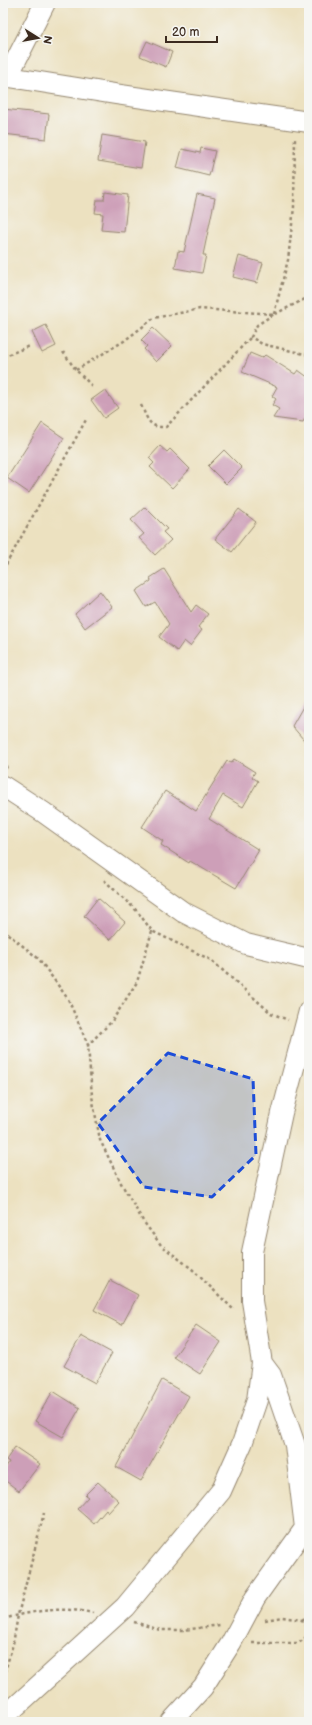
<svg xmlns="http://www.w3.org/2000/svg" width="312" height="1725" font-family="'Balsamiq Sans',sans-serif">
<rect width="100%" height="100%" fill="#f6f6f2"/>
<filter id="ink" filterUnits="userSpaceOnUse"><feTurbulence type="fractalNoise" baseFrequency=".025" numOctaves="2"/><feDisplacementMap in="SourceGraphic" scale="8" xChannelSelector="R" yChannelSelector="G"/><feConvolveMatrix kernelMatrix="1 2 1 2 8 2 1 2 1" color-interpolation-filters="sRGB"/></filter>
<filter id="wash" filterUnits="userSpaceOnUse"><feTurbulence type="fractalNoise" baseFrequency=".012" numOctaves="4" result="noise"/><feDisplacementMap in="SourceGraphic" scale="16" xChannelSelector="R" yChannelSelector="G"/><feGaussianBlur stdDeviation="0.9" result="paint"/><feColorMatrix in="noise" values="0 0 0 0 0 0 0 0 0 0 0 0 0 0 0 0 0 1.4 0 .05"/><feComposite in="paint" operator="in"/></filter>
<g filter="url(#wash)">
<rect width="100%" height="100%" fill="#ece1c0"/>
<g id="blocks">
<path fill="#cd9fb8" d="M 147,41 L 172,52 L 166,67 L 140,56 Z
M 3,109 L 49,114 L 46,139 L 3,134 Z
M 102,135 L 145,142 L 141,168 L 98,161 Z
M 201,148 L 215,151 L 209,176 L 177,168 L 182,149 L 200,153 Z
M 105,192 L 128,195 L 124,232 L 101,230 L 103,214 L 95,213 L 97,200 L 104,200 Z
M 197,194 L 215,198 L 203,255 L 206,255 L 202,273 L 175,268 L 178,251 L 184,252 Z
M 239,256 L 263,263 L 257,283 L 233,277 Z
M 46,325 L 56,346 L 42,353 L 32,332 Z
M 153,328 L 172,346 L 156,362 L 144,349 L 147,346 L 141,340 Z
M 250,353 L 262,358 L 265,355 L 295,374 L 298,370 L 309,378 L 309,411 L 303,422 L 273,418 L 279,409 L 272,405 L 276,399 L 272,396 L 277,387 L 242,372 Z
M 105,390 L 118,408 L 104,418 L 91,400 Z
M 42,423 L 64,438 L 29,493 L 7,478 Z
M 160,446 L 167,452 L 170,449 L 190,469 L 172,488 L 150,467 L 154,463 L 149,458 Z
M 224,450 L 242,468 L 226,484 L 208,466 Z
M 145,507 L 167,529 L 163,532 L 171,540 L 155,555 L 139,538 L 144,534 L 131,520 Z
M 239,509 L 256,522 L 232,552 L 215,539 Z
M 164,569 L 191,612 L 196,605 L 208,614 L 198,627 L 202,630 L 190,646 L 184,641 L 177,651 L 159,637 L 169,624 L 155,602 L 146,607 L 136,591 L 151,581 L 150,578 Z
M 100,591 L 112,607 L 85,628 L 75,614 Z
M 309,696 L 309,746 L 292,726 Z
M 234,759 L 255,772 L 252,777 L 258,781 L 243,807 L 223,795 L 209,819 L 259,850 L 236,888 L 190,861 L 189,863 L 161,845 L 163,841 L 142,827 L 165,791 L 196,811 L 227,761 L 231,763 Z
M 98,898 L 125,922 L 110,940 L 84,916 Z
M 110,1280 L 138,1295 L 122,1325 L 94,1310 Z
M 196,1325 L 221,1342 L 200,1374 L 174,1357 Z
M 81,1336 L 112,1353 L 95,1383 L 64,1366 Z
M 162,1380 L 189,1396 L 141,1481 L 116,1467 Z
M 53,1391 L 80,1408 L 63,1437 L 35,1421 Z
M 15,1447 L 40,1464 L 19,1491 L 3,1479 L 3,1472 L 9,1462 L 6,1460 Z
M 98,1482 L 119,1501 L 108,1513 L 106,1510 L 94,1524 L 77,1509 L 88,1497 L 85,1495 Z"/>
</g>
</g>
<g filter="url(#ink)">
<use href="#blocks" fill-opacity="0" stroke="#94866f" stroke-width="1"/>
<g fill="none" stroke-linecap="round" stroke-linejoin="round">
<defs>
<path id="minor" d="M 3,76 L 115,94 L 309,122
M 8,76 L 45,3
M 3,786 L 43,812 L 183,912 L 246,944 L 309,959
M 262,1363 L 271,1375 L 295,1445 L 305,1528 L 309,1536
M 3,1718 L 125,1607 L 221,1491 L 242,1444 L 257,1400 L 262,1363 L 252,1301 L 252,1252 L 282,1113 L 309,1011
M 171,1722 L 203,1687 L 231,1643 L 255,1598 L 305,1528"/>
</defs>
<use href="#minor" stroke="#94866f" stroke-width="22"/>
<path stroke="#94866f" stroke-width="2.5" stroke-dasharray="3 3" stroke-linecap="butt" d="M 274,314 L 288,260 L 294,207 L 295,137
M 275,314 L 309,297
M 63,352 L 76,370 L 93,387
M 3,357 L 29,346
M 76,370 L 124,341 L 154,318 L 200,309 L 274,314 L 257,325 L 251,337 L 262,344 L 309,355
M 141,405 C 148,420 149,428 166,427 L 251,337
M 3,570 L 87,418
M 3,754 L 7,770
M 104,880 L 137,911 L 152,931 L 211,960 L 271,1013 L 288,1020
M 3,930 L 39,959 L 68,999 L 88,1045
M 152,931 L 137,982 L 112,1021 L 88,1045 L 92,1096 L 100,1140 L 121,1183 L 143,1221 L 161,1245 L 192,1269 L 234,1310
M 3,1619 C 33,1611 61,1606 93,1613
M 265,1620 L 282,1617 L 302,1620 L 309,1629
M 302,1620 L 309,1615
M 134,1622 L 160,1630 L 184,1630 L 220,1625
M 252,1643 L 299,1643 L 306,1637 L 309,1631
M 3,1678 L 13,1644 L 18,1615 L 44,1513"/>
<use href="#minor" stroke="#fff" stroke-width="20"/>
</g>
</g>
<path fill="#1d4ed8" fill-opacity="0.2" stroke="#1d4ed8" stroke-width="3" stroke-dasharray="8 5" stroke-linejoin="round" d="M 168,1053 L 253,1079 L 256,1155 L 212,1197 L 144,1187 L 98,1123 Z"/>
<rect width="312" height="1725" fill="none" stroke="#f6f6f2" stroke-width="16"/>
<g transform="translate(38 38) rotate(101)" stroke="#f6f6f2" stroke-width="3" paint-order="stroke">
<path d="M0-3L7 15L0 10L-7 15Z" fill="#3b2a1e"/>
<text y="-6" font-size="11" font-weight="bold" text-anchor="middle" fill="#3b2a1e">N</text>
</g>
<path d="M166 36v6h51v-6" fill="none" stroke="#3b2a1e" stroke-width="2"/>
<text x="172" y="36" font-size="12" fill="#3b2a1e" stroke="#f6f6f2" stroke-width="3" paint-order="stroke">20 m</text>
</svg>
